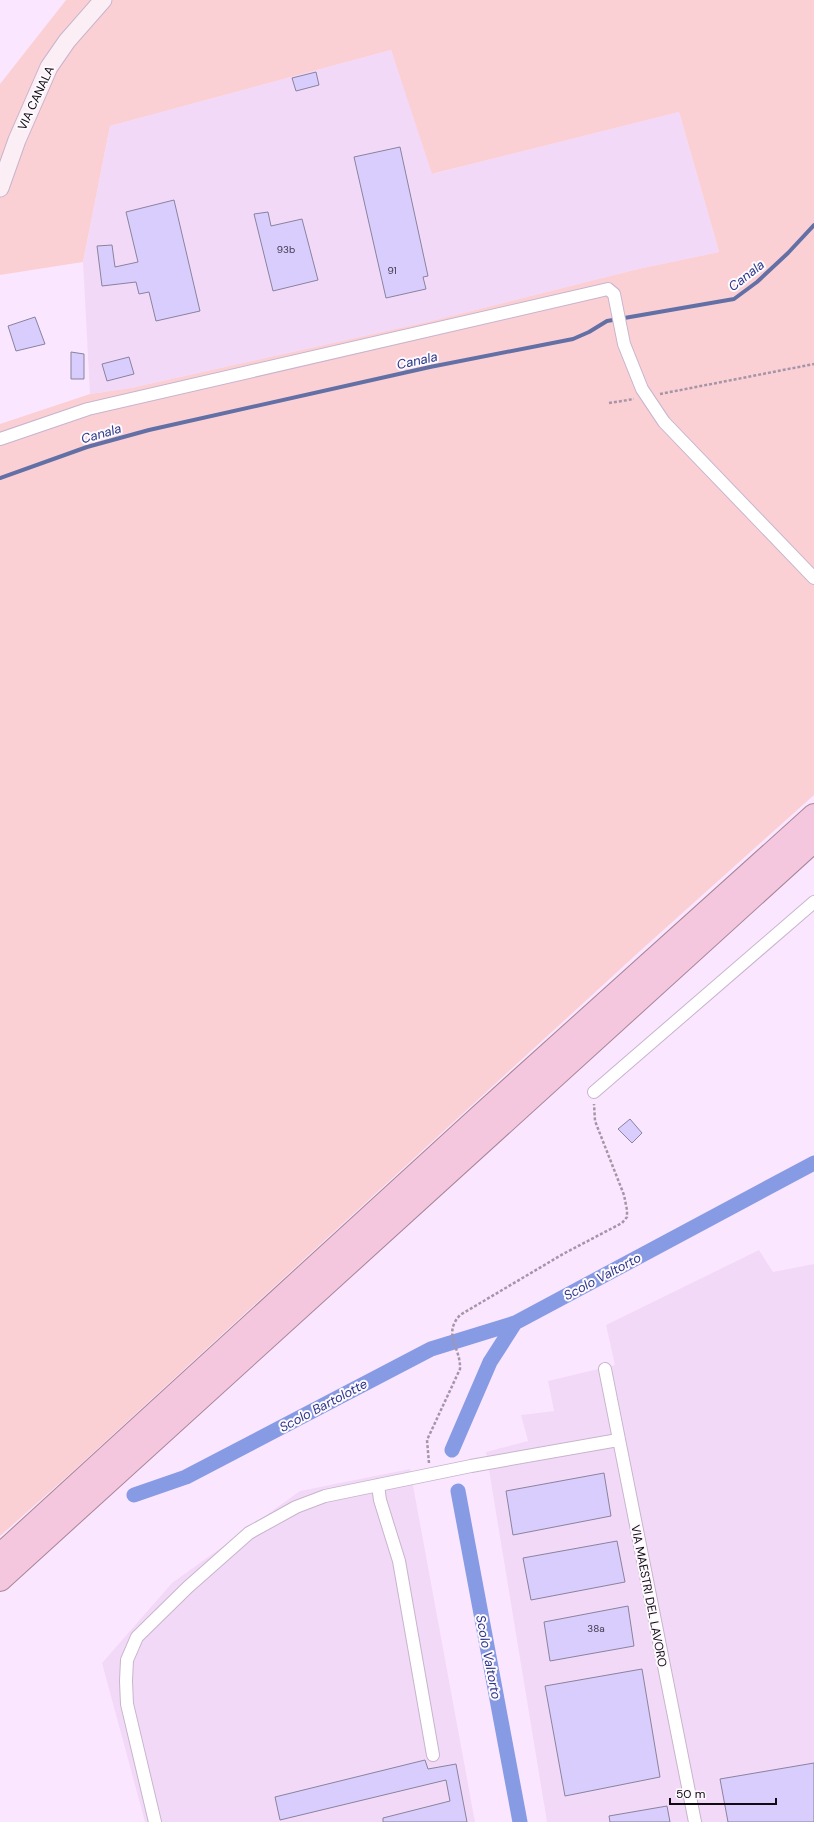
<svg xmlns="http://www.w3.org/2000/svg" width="814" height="1822" font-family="'DM Sans',sans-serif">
<rect width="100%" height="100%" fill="#fbe6ff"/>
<path fill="#f3d9f8" d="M 391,50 L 433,174 L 679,112 L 719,252 L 638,269 L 431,321 L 131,388 L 90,394 L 83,262 L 110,126 Z
M 759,1250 L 773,1272 L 814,1264 L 814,1822 L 547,1822 L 486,1452 L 528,1441 L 521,1415 L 554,1411 L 548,1381 L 615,1365 L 606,1325 Z
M 410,1469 L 475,1822 L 145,1822 L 102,1663 L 172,1583 L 300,1491 Z"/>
<path fill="#fbd0d5" d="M 66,0 L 814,0 L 814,795 L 640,951 L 70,1474 L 0,1536 L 0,424 L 90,394 L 131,388 L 431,321 L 638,269 L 719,252 L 679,112 L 432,174 L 391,50 L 110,126 L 83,262 L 0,275 L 0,84 Z"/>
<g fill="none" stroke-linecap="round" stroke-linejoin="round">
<path stroke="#6370a5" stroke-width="4" d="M 0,478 L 87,447 L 149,430 L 430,367 L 573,339 L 589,332 L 607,321 L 734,299 L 757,282 L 788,253 L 814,225"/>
<path stroke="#879be4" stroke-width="15" d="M 452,1450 L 490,1362 L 515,1323 L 814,1163
M 458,1491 L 520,1822
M 134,1495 L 186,1477 L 431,1349 L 515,1323"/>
</g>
<path fill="#d8cdfc" stroke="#89839d" d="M 316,72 L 319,85 L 296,91 L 292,78 Z
M 400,147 L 428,276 L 423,277 L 426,289 L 386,298 L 354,157 Z
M 174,200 L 200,311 L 156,321 L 149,292 L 139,294 L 136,282 L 102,286 L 97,246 L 112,245 L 115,267 L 138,262 L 126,212 Z
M 268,212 L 271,226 L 302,219 L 318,280 L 273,291 L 254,214 Z
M 35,317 L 45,344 L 16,351 L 8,326 Z
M 71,352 L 84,354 L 84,379 L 71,379 Z
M 129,357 L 134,374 L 107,381 L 102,364 Z
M 630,1119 L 642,1133 L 632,1143 L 618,1129 Z
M 604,1473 L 611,1516 L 513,1535 L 506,1491 Z
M 617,1541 L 625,1582 L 531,1600 L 523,1558 Z
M 628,1606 L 634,1646 L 550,1661 L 544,1622 Z
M 642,1669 L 660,1777 L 565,1796 L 545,1686 Z
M 425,1760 L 428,1769 L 456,1764 L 467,1822 L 383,1822 L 383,1818 L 450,1801 L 446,1780 L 280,1820 L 275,1797 Z
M 814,1763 L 814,1822 L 728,1822 L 720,1779 Z
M 667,1806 L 670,1822 L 610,1822 L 609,1816 Z"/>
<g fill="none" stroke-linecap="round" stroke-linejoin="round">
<defs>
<path id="street" d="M 0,439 L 88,409 L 608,289 L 614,294 L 624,344 L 642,389 L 664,422 L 814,578
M 594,1092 L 814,902
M 605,1369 L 695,1822
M 378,1485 L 380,1500 L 399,1561 L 433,1755
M 155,1822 L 127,1704 L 126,1681 L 127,1660 L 137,1637 L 188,1587 L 249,1533 L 296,1507 L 325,1496 L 471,1466 L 618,1440"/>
<path id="secondary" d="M 0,188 L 17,140 L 49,67 L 67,41 L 103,0"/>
<path id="highway" d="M 0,1555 L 483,1113 L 814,815
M 0,1580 L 814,841"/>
</defs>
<use href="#street" stroke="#c8b4cc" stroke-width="14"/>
<use href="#secondary" stroke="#c8b4cc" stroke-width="19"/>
<use href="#highway" stroke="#a58597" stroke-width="24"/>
<path stroke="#a595a8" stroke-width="2.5" stroke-dasharray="3 2" stroke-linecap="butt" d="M 660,394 L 814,364
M 609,403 L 634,399
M 429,1463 L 427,1440 L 460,1369 C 461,1347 442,1335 460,1315 L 563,1254 L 622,1223 L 627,1217 L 627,1210 L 624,1195 L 595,1121 L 594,1104"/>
<use href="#street" stroke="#fff" stroke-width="12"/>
<use href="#secondary" stroke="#fceef5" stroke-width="17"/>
<use href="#highway" stroke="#f5c7df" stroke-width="22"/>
</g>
<g text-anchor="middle" stroke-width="4" stroke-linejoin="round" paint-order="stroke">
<g font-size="10" fill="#423b4c">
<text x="286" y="253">93b</text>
<text x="392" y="274">91</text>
<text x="596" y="1632">38a</text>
</g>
<g font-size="12" fill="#100a12" stroke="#fef9fe">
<text transform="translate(36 98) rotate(-65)" y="4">VIA CANALA</text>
<text transform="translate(649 1596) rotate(79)" y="4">VIA MAESTRI DEL LAVORO</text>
</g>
<g font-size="13" font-style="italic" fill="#293689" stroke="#fef9fe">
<text transform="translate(746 275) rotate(-38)" y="5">Canala</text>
<text transform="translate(417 360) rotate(-12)" y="5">Canala</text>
<text transform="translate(101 433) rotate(-16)" y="5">Canala</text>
<text transform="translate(602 1276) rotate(-28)" y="5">Scolo Valtorto</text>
<text transform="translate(323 1405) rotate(-28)" y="5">Scolo Bartolotte</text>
<text transform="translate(489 1657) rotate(79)" y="5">Scolo Valtorto</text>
</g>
</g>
<path d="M670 1798v6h106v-6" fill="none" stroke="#100a12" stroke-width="2"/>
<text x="676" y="1798" font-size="12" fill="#100a12" stroke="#fef9fe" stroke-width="3" paint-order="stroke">50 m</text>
</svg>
